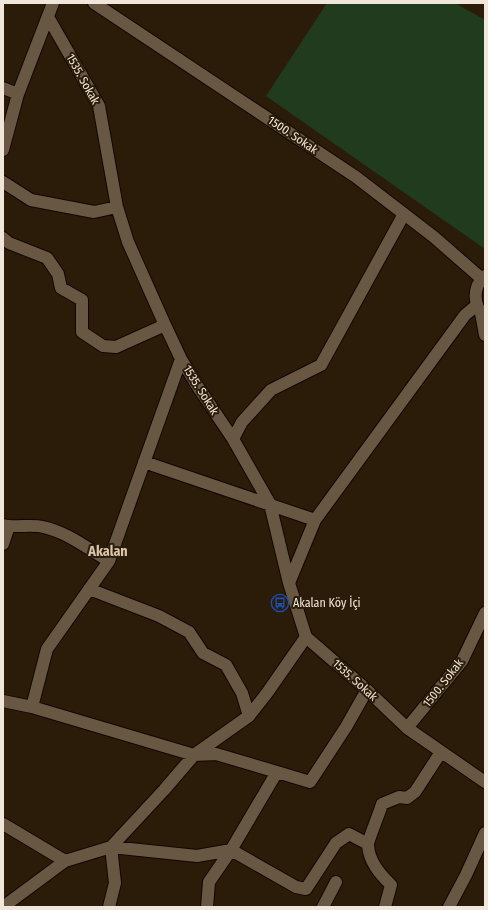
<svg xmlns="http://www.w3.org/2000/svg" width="488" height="910" font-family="'Fira Sans Condensed',sans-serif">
<rect width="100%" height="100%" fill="#2b1c09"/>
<path fill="#213b1f" d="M 327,3 L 455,3 L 485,20 L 485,249 L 266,96 Z"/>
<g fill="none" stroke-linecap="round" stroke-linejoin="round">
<defs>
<path id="street" d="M 48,17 L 99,106 L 117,207 L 128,242 L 165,325 L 181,359 L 198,387 L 233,439 L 270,504 L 289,583 L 306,637 L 367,690 L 407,728 L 485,782
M 3,88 L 18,94
M 3,150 L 18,94 L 53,3
M 3,182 L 31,200 L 94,212 L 117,207
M 3,238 L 9,243 L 47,258 L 58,274 L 61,288 L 82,300 L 82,332 L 103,346 L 116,347 L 165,325
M 481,313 L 485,335
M 233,439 L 242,422 L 271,390 L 321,365 L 404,214
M 144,462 L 315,520 L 465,315 L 477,305
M 3,525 C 16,528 31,524 43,527 C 67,532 88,549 109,561
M 3,544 L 9,526
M 289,583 L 315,520
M 89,589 L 159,616 L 189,632 L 203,653 L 226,665 L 242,693 L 249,716
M 3,701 L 32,707 L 194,755 L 216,754 L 277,772
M 32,707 L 47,649 L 109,561 L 181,359
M 407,728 L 462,661 L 485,613
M 3,824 L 65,861
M 3,907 L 65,861 L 111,847 L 197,856 L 231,850 L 296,887 L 306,889 L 336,843 L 349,834 L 368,844
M 109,907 L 115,883 L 111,847 L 164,790 L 194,755 L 249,716 L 267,693 L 306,637
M 207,907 L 209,882 L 231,850 L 277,772 L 310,782 L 346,727 L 367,690
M 323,907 L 336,882
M 385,907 L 391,885 C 380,874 369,862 368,845 C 368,840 380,812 382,804 L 399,797 L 407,798 L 415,792 L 441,752
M 449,907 L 466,875 L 485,833"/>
<path id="secondary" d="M 94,3 L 356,177 L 434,237 L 482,279
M 485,276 C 472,287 473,306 485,317"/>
</defs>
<use href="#street" stroke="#130600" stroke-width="14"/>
<use href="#secondary" stroke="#130600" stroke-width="14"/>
<use href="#street" stroke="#685743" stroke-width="12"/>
<use href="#secondary" stroke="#685743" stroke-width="12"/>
</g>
<defs>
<symbol id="bus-ring" viewBox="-11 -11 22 22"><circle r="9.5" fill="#2b1c09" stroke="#1a4fb4" stroke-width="1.5"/><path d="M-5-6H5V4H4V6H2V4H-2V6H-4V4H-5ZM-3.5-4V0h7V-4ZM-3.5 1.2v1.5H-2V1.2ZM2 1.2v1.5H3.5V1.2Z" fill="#1a4fb4"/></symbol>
</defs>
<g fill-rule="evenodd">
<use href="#bus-ring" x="270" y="593" width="20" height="20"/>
</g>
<g text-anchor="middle" stroke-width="4" stroke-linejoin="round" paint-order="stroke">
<g font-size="12" fill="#f0e6da" stroke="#2b1c09">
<text transform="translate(83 79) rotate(61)" y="4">1535. Sokak</text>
<text transform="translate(293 135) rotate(34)" y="4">1500. Sokak</text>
<text transform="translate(201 390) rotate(58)" y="4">1535. Sokak</text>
<text transform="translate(355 680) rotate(42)" y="4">1535. Sokak</text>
<text transform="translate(443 683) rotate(-52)" y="4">1500. Sokak</text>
</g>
<g font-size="12" fill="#f0e6da" stroke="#2b1c09" text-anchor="start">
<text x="293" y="607">Akalan Köy İçi</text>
</g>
<g font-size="14" font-weight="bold" fill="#d9c6af" stroke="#2b1c09">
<text x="108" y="556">Akalan</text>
</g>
</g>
<rect width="488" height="910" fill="none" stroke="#f0e6da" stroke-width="8"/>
</svg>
